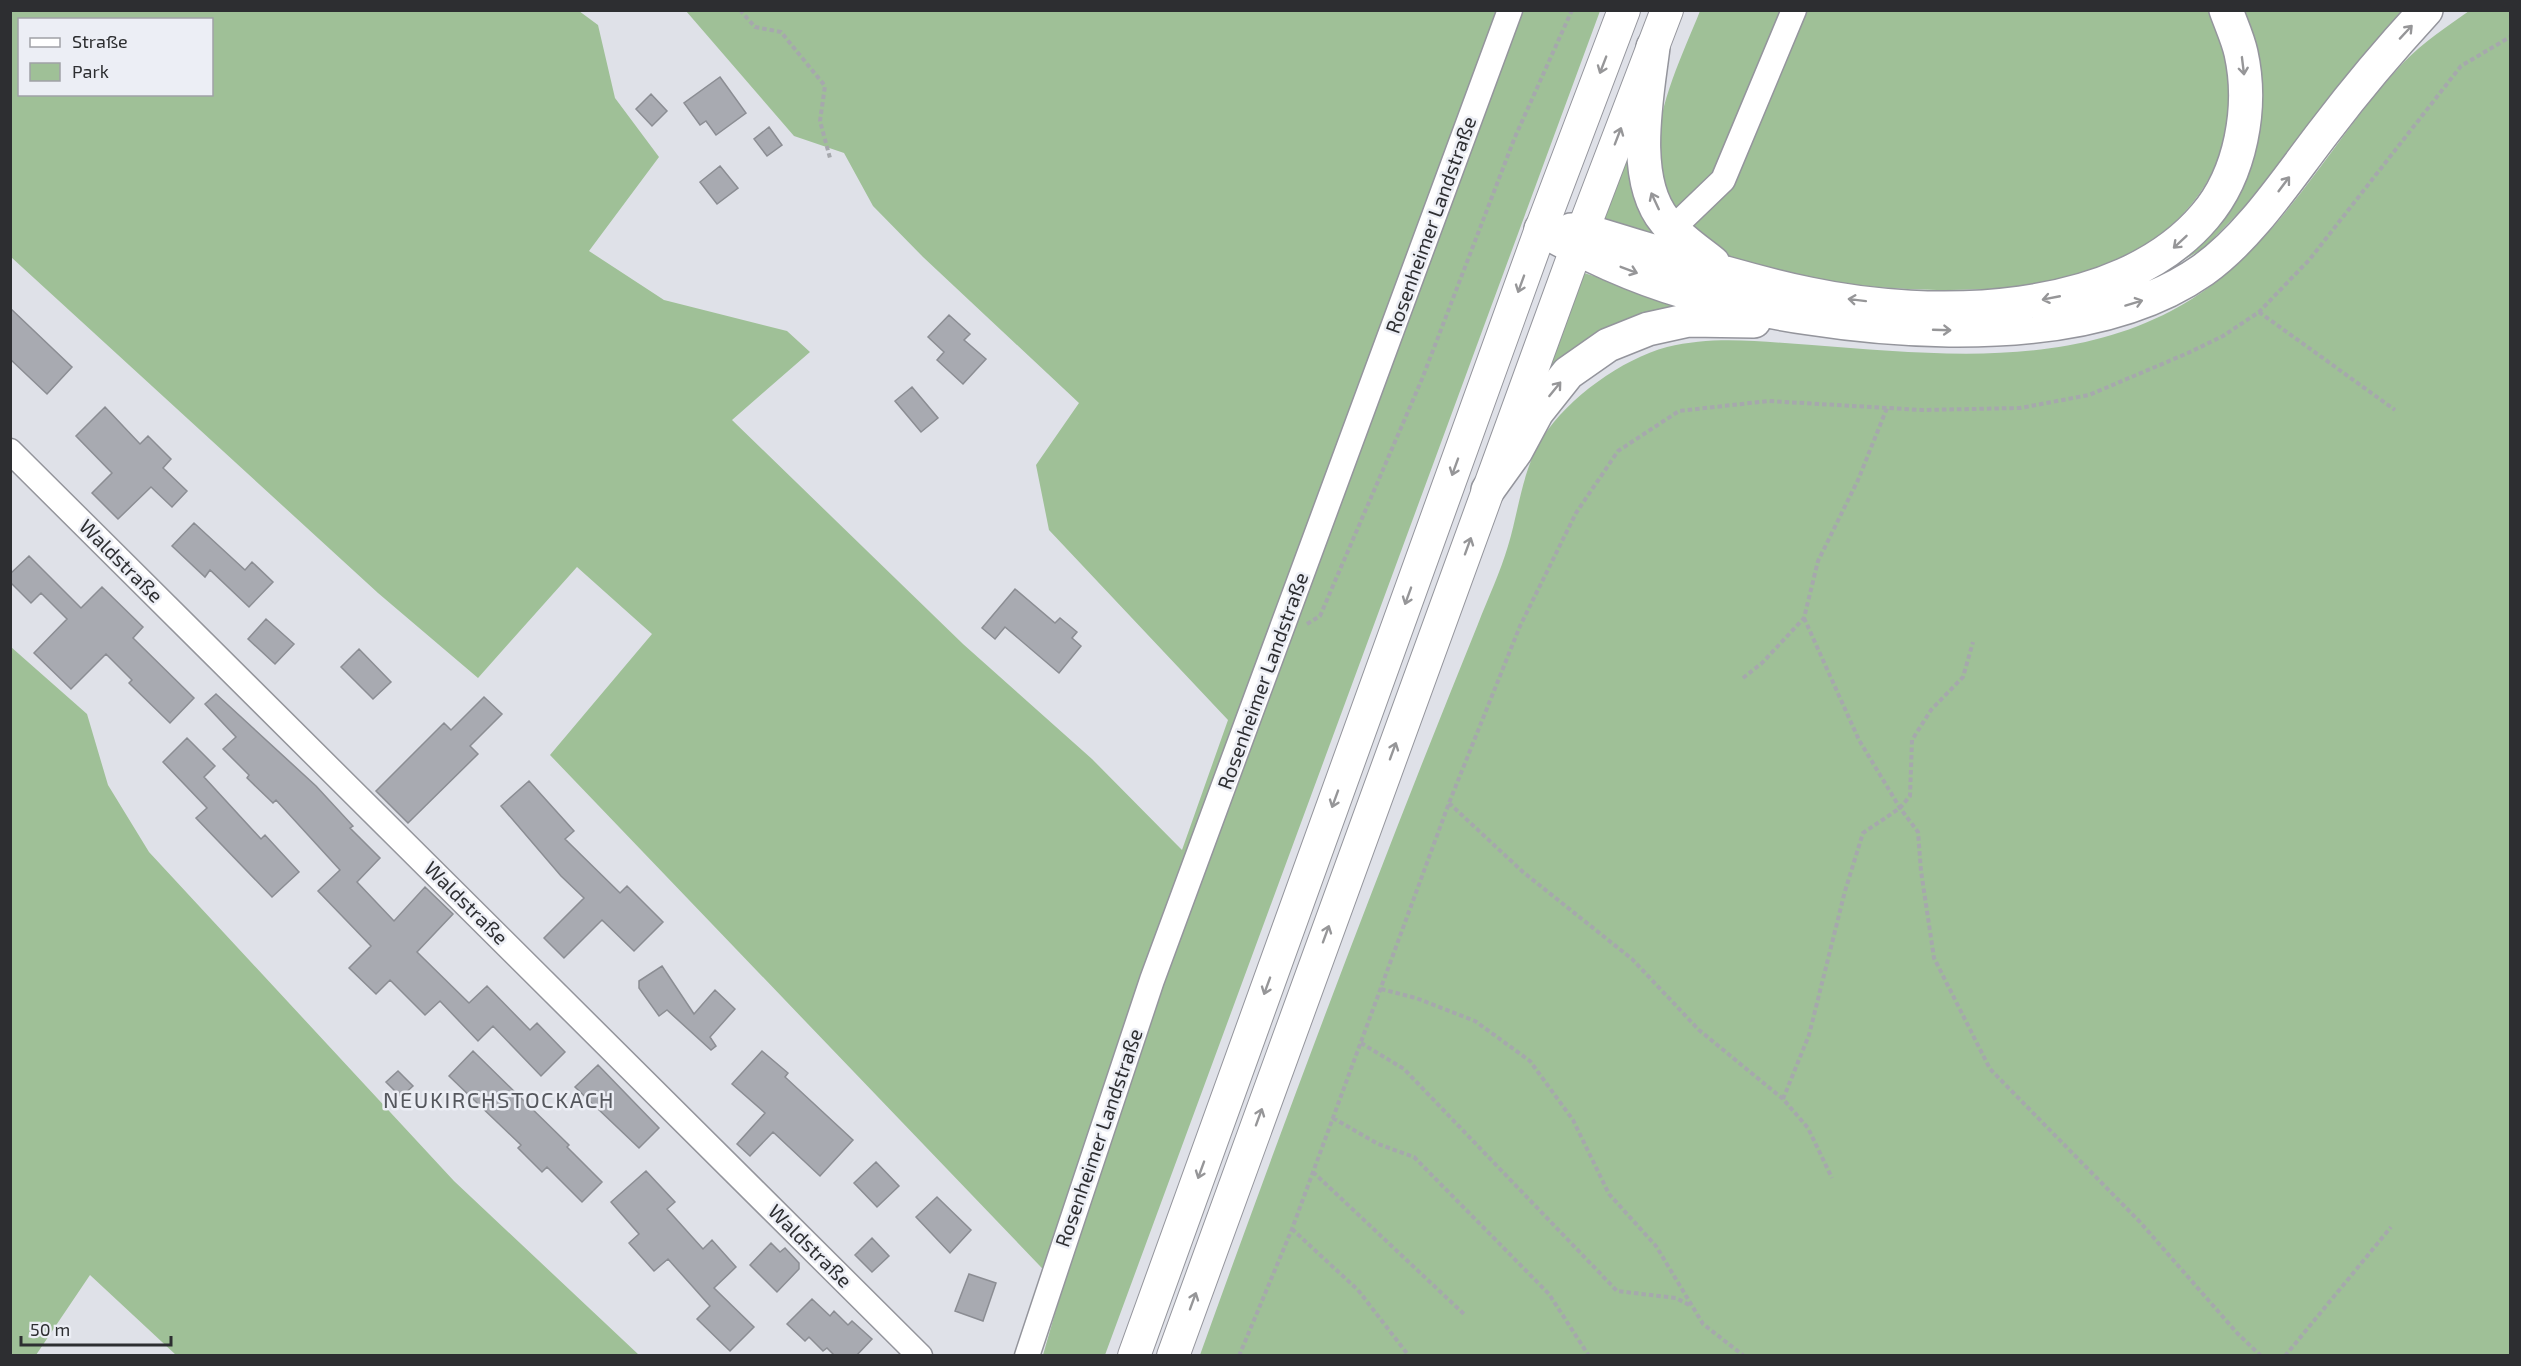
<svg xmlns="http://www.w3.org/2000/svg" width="2521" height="1366" font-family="'Exo 2',sans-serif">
<rect width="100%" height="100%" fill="#dfe1e8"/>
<path fill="#9fc097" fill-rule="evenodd" d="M 10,11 L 579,11 L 598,25 L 615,98 L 659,157 L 589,251 L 664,300 L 787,331 L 810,352 L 732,420 L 963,644 L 1092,759 L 1182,850 L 1228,720 L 1049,530 L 1036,465 L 1079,403 L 923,257 L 873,206 L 844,153 L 794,136 L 686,11 L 1600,11 L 1105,1355 L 1043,1355 L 1062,1289 L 550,755 L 652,634 L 577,567 L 478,678 L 378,593 L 11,257 ZM 20,20 L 212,20 L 212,94 L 20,94 Z
M 1700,11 L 2211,11 C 2216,25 2225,41 2228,56 C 2232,72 2231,90 2230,105 C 2224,193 2162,249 2081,275 C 2024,294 1917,292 1856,285 C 1814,280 1745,269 1709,247 C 1690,235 1671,210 1664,189 C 1643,132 1679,64 1700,11 Z
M 2241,11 L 2411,11 L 2261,190 L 2204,248 L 2160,274 L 2204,238 L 2229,207 Z
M 2469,11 L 2510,11 L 2510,1355 L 1200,1355 C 1288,1110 1380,865 1478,624 C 1488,598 1500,573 1508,546 C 1519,510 1522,470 1543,437 C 1568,398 1622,359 1667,347 C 1716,335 1763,342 1812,345 C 1932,354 2060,369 2171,311 C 2277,256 2325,145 2404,62 C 2424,42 2446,27 2469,11 Z
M 1629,152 L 1668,242 L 1600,220 Z
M 1584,273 L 1683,303 L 1548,372 Z
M 11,647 L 87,714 L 108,785 L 149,852 L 454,1181 L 639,1355 L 176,1355 L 90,1275 L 36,1355 L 11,1355 Z"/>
<path fill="#a8aab1" stroke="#8b8d93" stroke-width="1.5" d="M 720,77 L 746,113 L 716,135 L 706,121 L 700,125 L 684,103 Z
M 651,94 L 667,111 L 652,126 L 636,109 Z
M 769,127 L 782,145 L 767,156 L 754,139 Z
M 720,166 L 738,188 L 717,204 L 700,182 Z
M 10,308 L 72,367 L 47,394 L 10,359 Z
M 949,315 L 970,334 L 964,340 L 986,359 L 963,384 L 937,360 L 944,352 L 928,337 Z
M 912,387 L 938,418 L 921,432 L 895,401 Z
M 105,407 L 140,444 L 148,436 L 171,459 L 163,468 L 187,491 L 172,507 L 151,487 L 118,519 L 92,493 L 112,473 L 76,436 Z
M 194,523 L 245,570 L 252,562 L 273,582 L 249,607 L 210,570 L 205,577 L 172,546 Z
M 29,556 L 81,608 L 102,587 L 143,627 L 133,638 L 194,698 L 170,723 L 129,683 L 132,680 L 106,654 L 71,689 L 34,653 L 67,619 L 41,593 L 31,603 L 10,582 L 10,574 Z
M 1015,589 L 1055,623 L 1060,618 L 1077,632 L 1072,638 L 1081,646 L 1059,673 L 1005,627 L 995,639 L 982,628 Z
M 266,619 L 294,644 L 275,664 L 248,639 Z
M 359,649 L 391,682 L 373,699 L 341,667 Z
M 216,694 L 316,786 L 353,826 L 350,828 L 380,858 L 357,882 L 394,921 L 425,887 L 453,914 L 417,952 L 469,1003 L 487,986 L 530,1030 L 537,1023 L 565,1052 L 541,1076 L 493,1026 L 478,1041 L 440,1001 L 425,1015 L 390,980 L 376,994 L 349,968 L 371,946 L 318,891 L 340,870 L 276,800 L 273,803 L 247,778 L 249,775 L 223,749 L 236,737 L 205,704 Z
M 484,697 L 502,714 L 470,746 L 478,754 L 408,823 L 376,791 L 444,723 L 451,730 Z
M 187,738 L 215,766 L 204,777 L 261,839 L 265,835 L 299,872 L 272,897 L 196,818 L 207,808 L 163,762 Z
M 529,781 L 574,831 L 565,839 L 620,893 L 627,886 L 663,922 L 634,951 L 602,920 L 564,958 L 544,938 L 584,898 L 561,876 L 501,806 Z
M 662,966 L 694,1014 L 715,990 L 735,1009 L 710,1037 L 716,1046 L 711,1050 L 667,1010 L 659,1016 L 639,988 L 639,981 Z
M 473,1051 L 569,1145 L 567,1147 L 602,1182 L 582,1202 L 547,1167 L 542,1172 L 518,1148 L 521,1145 L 449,1076 Z
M 762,1051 L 788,1073 L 785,1077 L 853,1140 L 820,1176 L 773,1132 L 750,1156 L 737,1144 L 765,1113 L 732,1084 Z
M 598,1065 L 659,1128 L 639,1148 L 575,1087 Z
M 398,1071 L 413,1086 L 401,1097 L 386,1082 Z
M 876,1162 L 899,1186 L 877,1207 L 854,1183 Z
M 646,1171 L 675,1202 L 667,1209 L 703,1249 L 712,1240 L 736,1267 L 714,1288 L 754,1327 L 730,1351 L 697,1319 L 710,1306 L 668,1259 L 654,1271 L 629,1243 L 639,1234 L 611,1202 Z
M 937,1197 L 971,1230 L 950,1253 L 916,1217 Z
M 872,1238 L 889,1256 L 872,1272 L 855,1255 Z
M 771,1243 L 780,1252 L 785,1248 L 799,1263 L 799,1269 L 777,1292 L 750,1265 Z
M 969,1274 L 996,1283 L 983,1321 L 955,1311 Z
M 812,1299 L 830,1316 L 834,1311 L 848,1325 L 852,1321 L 872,1339 L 856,1356 L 835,1356 L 827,1348 L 823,1351 L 809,1337 L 805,1341 L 787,1324 Z"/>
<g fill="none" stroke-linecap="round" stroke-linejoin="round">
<defs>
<path id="minor" d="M 1672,229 L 1723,180 L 1794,10
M 10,451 L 920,1356
M 1027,1356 L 1152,980 L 1510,10"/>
<path id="major" d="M 1134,1356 L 1541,229 L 1624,10
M 1173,1356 L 1583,230 L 1667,10"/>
<path id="highway" d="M 1653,47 C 1647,96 1630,179 1665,221 C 1678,238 1697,250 1713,263
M 1541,229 C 1582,253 1637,278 1683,291 C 1828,332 2074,361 2203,270 C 2251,236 2290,175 2326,129 C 2357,88 2391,48 2426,10
M 1571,230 L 1583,230 C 1658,252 1733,278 1809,294 C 1931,320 2119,318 2205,216 C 2241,174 2253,107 2241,53 C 2238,39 2231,24 2226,10
M 1488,490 L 1516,451 L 1537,412 L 1568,373 L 1608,345 L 1648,329 L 1689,320 L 1754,321"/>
</defs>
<use href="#minor" stroke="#94959c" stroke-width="27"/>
<use href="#major" stroke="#94959c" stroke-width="34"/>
<use href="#highway" stroke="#94959c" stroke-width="36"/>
<path stroke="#a6a8ad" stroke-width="4" stroke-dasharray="4.5 3" stroke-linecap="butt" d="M 740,10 L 755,27 L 781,32 L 825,86 L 820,121 L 830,158
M 2259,312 L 2395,410
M 1804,618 L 1859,740 L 1900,808 L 1918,832 L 1921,871 L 1934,958 L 1990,1069 L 2139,1221 L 2238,1334 L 2261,1356
M 1307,624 L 1320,616 L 1422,379 L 1515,137 L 1572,10
M 1743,678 L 1762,663 L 1804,618 L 1818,561 L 1858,480 L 1887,408
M 1449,803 L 1523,872 L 1632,959 L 1699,1030 L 1783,1099 L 1808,1128 L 1832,1178
M 1381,989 L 1416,998 L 1475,1021 L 1530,1061 L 1573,1120 L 1609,1194 L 1656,1246 L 1703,1324 L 1744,1356
M 1361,1043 L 1404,1069 L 1617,1291 L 1676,1298 L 1691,1306
M 1783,1099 L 1809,1035 L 1845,891 L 1863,833 L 1900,808 L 1910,796 L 1912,740 L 1931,710 L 1963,677 L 1973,642
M 1333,1118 L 1378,1144 L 1414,1157 L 1549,1294 L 1589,1356
M 1313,1172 L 1465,1315
M 1292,1229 L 1358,1290 L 1409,1356
M 1239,1356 L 1292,1229 L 1449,803 L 1520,626 L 1576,513 L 1618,451 L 1679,411 L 1768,401 L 1922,410 L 2020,408 L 2089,395 L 2188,353 L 2223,336 L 2259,312 L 2310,259 L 2461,66 L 2510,37
M 2285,1356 L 2391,1227"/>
<use href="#minor" stroke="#fff" stroke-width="24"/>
<use href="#major" stroke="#fff" stroke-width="32"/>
<use href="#highway" stroke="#fff" stroke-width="33"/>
</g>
<defs><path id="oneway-shaft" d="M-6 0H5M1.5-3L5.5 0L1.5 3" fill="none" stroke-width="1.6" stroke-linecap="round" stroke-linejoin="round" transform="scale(1.5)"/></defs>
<g stroke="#969698">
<use href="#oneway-shaft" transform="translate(2406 32) rotate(-47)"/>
<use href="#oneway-shaft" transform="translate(1603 65) rotate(111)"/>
<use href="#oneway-shaft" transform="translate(2243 66) rotate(83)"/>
<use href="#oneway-shaft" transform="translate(1618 136) rotate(-69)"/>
<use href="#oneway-shaft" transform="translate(2284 184) rotate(-53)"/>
<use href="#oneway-shaft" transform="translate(1655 201) rotate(-115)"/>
<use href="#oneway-shaft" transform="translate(2180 242) rotate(137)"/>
<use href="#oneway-shaft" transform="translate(1629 270) rotate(21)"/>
<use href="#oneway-shaft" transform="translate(1521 284) rotate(110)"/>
<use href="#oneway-shaft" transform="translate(2051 298) rotate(169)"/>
<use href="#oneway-shaft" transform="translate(1857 300) rotate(-173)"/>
<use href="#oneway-shaft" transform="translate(2134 303) rotate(-17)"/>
<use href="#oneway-shaft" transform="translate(1942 330) rotate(2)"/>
<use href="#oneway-shaft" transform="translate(1555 389) rotate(-51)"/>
<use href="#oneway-shaft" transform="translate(1455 467) rotate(110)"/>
<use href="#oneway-shaft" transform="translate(1468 546) rotate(-70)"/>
<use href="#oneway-shaft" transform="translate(1408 596) rotate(110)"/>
<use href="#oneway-shaft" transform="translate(1393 751) rotate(-70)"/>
<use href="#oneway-shaft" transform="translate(1335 799) rotate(110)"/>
<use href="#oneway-shaft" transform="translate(1326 934) rotate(-70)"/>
<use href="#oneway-shaft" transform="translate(1267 986) rotate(110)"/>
<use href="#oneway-shaft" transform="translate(1259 1117) rotate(-70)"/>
<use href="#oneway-shaft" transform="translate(1201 1170) rotate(110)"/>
<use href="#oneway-shaft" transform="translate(1193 1301) rotate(-70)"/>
</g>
<g text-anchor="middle" stroke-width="5" stroke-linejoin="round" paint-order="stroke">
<g font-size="20" fill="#2d2e31" stroke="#eceef5">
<text transform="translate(1431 225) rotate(-70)" y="7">Rosenheimer Landstraße</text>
<text transform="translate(121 561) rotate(45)" y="7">Waldstraße</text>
<text transform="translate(1263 681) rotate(-70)" y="7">Rosenheimer Landstraße</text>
<text transform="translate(466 903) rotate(45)" y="7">Waldstraße</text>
<text transform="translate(1099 1138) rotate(-71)" y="7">Rosenheimer Landstraße</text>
<text transform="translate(810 1246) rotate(45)" y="7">Waldstraße</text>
</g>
<g font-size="22" letter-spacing="1.5" fill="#55575d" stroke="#eceef5">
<text x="499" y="1108">NEUKIRCHSTOCKACH</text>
</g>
</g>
<rect width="2521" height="1366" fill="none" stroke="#2d2e31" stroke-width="24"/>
<rect x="18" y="18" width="195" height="78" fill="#eceef5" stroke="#a0a1a7" stroke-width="1.5"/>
<rect x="30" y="38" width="30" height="9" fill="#ffffff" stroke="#a0a1a7" stroke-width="1.5"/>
<text x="72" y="48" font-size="18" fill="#2d2e31">Straße</text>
<rect x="30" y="63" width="30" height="18" fill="#9fc097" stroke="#a0a1a7" stroke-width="1.5"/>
<text x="72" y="78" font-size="18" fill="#2d2e31">Park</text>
<path d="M21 1336v9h150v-9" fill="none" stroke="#2d2e31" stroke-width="3"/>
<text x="30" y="1336" font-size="18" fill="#2d2e31" stroke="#eceef5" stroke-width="4.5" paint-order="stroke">50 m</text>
</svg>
